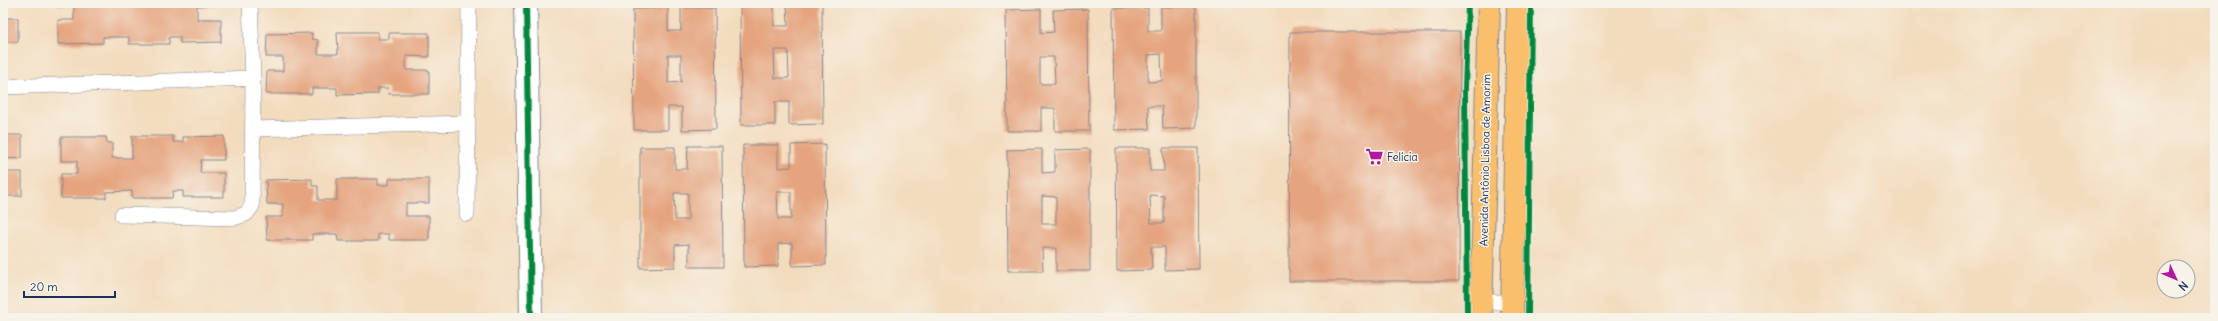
<svg xmlns="http://www.w3.org/2000/svg" width="2218" height="321" font-family="Delius,sans-serif">
<rect width="100%" height="100%" fill="#f7f3e8"/>
<filter id="ink" filterUnits="userSpaceOnUse"><feTurbulence type="fractalNoise" baseFrequency=".025" numOctaves="2"/><feDisplacementMap in="SourceGraphic" scale="8" xChannelSelector="R" yChannelSelector="G"/><feConvolveMatrix kernelMatrix="1 2 1 2 8 2 1 2 1" color-interpolation-filters="sRGB"/></filter>
<filter id="wash" filterUnits="userSpaceOnUse"><feTurbulence type="fractalNoise" baseFrequency=".012" numOctaves="4" result="noise"/><feDisplacementMap in="SourceGraphic" scale="16" xChannelSelector="R" yChannelSelector="G"/><feGaussianBlur stdDeviation="0.9" result="paint"/><feColorMatrix in="noise" values="0 0 0 0 0 0 0 0 0 0 0 0 0 0 0 0 0 1.4 0 .05"/><feComposite in="paint" operator="in"/></filter>
<g filter="url(#wash)">
<rect width="100%" height="100%" fill="#f3dcbe"/>
<g id="blocks">
<path fill="#e5a47f" fill-rule="evenodd" d="M 58,3 L 221,3 L 221,5 L 197,6 L 197,19 L 221,19 L 221,42 L 180,43 L 180,37 L 169,37 L 169,44 L 129,44 L 129,37 L 103,37 L 103,43 L 58,44 L 58,20 L 74,20 L 74,6 L 58,6 Z
M 787,3 L 822,3 L 823,124 L 789,125 L 789,102 L 775,102 L 775,125 L 741,125 L 740,4 L 774,4 L 774,26 L 788,26 ZM 774,50 L 788,50 L 789,78 L 775,78 Z
M 1161,7 L 1196,7 L 1196,128 L 1163,129 L 1162,106 L 1148,106 L 1149,129 L 1114,130 L 1113,8 L 1148,8 L 1148,31 L 1161,31 ZM 1161,54 L 1162,81 L 1148,82 L 1148,55 Z
M 668,8 L 668,31 L 681,31 L 681,8 L 715,8 L 716,129 L 682,130 L 682,107 L 668,107 L 668,130 L 634,130 L 633,9 ZM 668,55 L 681,55 L 681,82 L 668,83 Z
M 1041,9 L 1041,33 L 1054,32 L 1053,10 L 1088,9 L 1089,131 L 1055,131 L 1055,108 L 1041,108 L 1041,131 L 1007,131 L 1006,10 ZM 1040,57 L 1054,57 L 1055,84 L 1040,84 Z
M 3,18 L 18,18 L 18,42 L 3,42 Z
M 337,32 L 378,32 L 378,39 L 389,39 L 389,33 L 429,33 L 429,57 L 406,56 L 406,70 L 429,70 L 429,94 L 389,94 L 388,88 L 378,88 L 378,94 L 337,95 L 337,88 L 312,88 L 312,94 L 266,94 L 267,71 L 283,71 L 283,57 L 266,57 L 267,34 L 312,33 L 312,39 L 318,40 L 318,54 L 338,54 Z
M 1290,32 L 1460,32 L 1459,281 L 1289,281 Z
M 3,135 L 22,135 L 22,158 L 3,159 Z
M 132,136 L 173,136 L 173,142 L 183,142 L 183,137 L 224,136 L 224,160 L 201,160 L 200,173 L 224,173 L 224,197 L 183,197 L 183,191 L 173,191 L 172,198 L 132,198 L 132,191 L 106,192 L 106,198 L 61,198 L 61,174 L 77,174 L 77,161 L 61,161 L 61,137 L 106,137 L 107,143 L 112,143 L 112,158 L 132,158 Z
M 825,144 L 826,265 L 792,266 L 792,243 L 778,244 L 778,266 L 744,267 L 743,145 L 778,145 L 778,168 L 791,167 L 791,145 ZM 777,192 L 791,192 L 791,219 L 778,219 Z
M 688,146 L 722,146 L 723,267 L 689,267 L 689,244 L 675,245 L 675,267 L 640,268 L 640,147 L 675,147 L 675,169 L 687,169 ZM 674,193 L 688,193 L 688,220 L 675,220 Z
M 1116,148 L 1150,148 L 1150,171 L 1164,171 L 1163,148 L 1198,148 L 1199,269 L 1165,270 L 1165,247 L 1151,247 L 1152,270 L 1117,271 ZM 1150,195 L 1164,196 L 1164,223 L 1151,223 Z
M 1042,149 L 1042,173 L 1055,172 L 1055,150 L 1090,149 L 1090,271 L 1056,271 L 1056,248 L 1042,248 L 1043,271 L 1008,271 L 1007,150 ZM 1042,196 L 1056,197 L 1056,224 L 1042,224 Z
M 3,172 L 22,172 L 22,196 L 3,196 Z
M 312,179 L 312,186 L 318,186 L 318,200 L 337,200 L 337,179 L 378,179 L 378,185 L 389,185 L 389,179 L 429,179 L 429,203 L 406,203 L 406,216 L 429,216 L 429,240 L 389,240 L 389,234 L 378,234 L 378,241 L 338,241 L 337,234 L 312,234 L 312,240 L 267,240 L 266,217 L 283,217 L 283,204 L 267,204 L 266,180 Z"/>
</g>
</g>
<g filter="url(#ink)">
<use href="#blocks" fill-opacity="0" stroke="#87868e" stroke-width="1"/>
<g fill="none" stroke-linecap="round" stroke-linejoin="round">
<defs>
<path id="service" d="M 3,87 L 253,78
M 252,129 L 467,123
M 467,214 L 469,3
M 122,215 L 234,218 L 246,214 L 252,206 L 253,78 L 250,3
M 1482,302 L 1512,302"/>
<path id="minor" d="M 526,3 L 531,318"/>
<path id="primary" d="M 1481,318 L 1489,3
M 1512,318 L 1518,3"/>
</defs>
<use href="#service" stroke="#87868e" stroke-width="16"/>
<use href="#minor" stroke="#87868e" stroke-width="24"/>
<use href="#primary" stroke="#87868e" stroke-width="24"/>
<use href="#service" stroke="#fff" stroke-width="15"/>
<use href="#minor" stroke="#fff" stroke-width="22"/>
<use href="#primary" stroke="#f9bf6d" stroke-width="22"/>
<defs>
<path id="cycleway" d="M 526,3 L 531,318
M 1467,318 L 1465,88 L 1468,3
M 1528,318 L 1531,3"/>
</defs>
<use href="#cycleway" stroke="#f7f3e8" stroke-width="8"/>
<use href="#cycleway" stroke="#00873e" stroke-width="6"/>
</g>
</g>
<defs>
<symbol id="supermarket-bare" viewBox="-9 -9 18 18"><path d="M-6-5.5h2.5l.6 2H6L4.5 2H-2.5L-4.4-4H-6ZM-1.5 3.2a1.3 1.3 0 1 0 .1 0ZM3 3.2a1.3 1.3 0 1 0 .1 0Z" fill="#b5179e" stroke="#f7f3e8" stroke-width="2.5" paint-order="stroke"/></symbol>
</defs>
<g fill-rule="evenodd">
<use href="#supermarket-bare" x="1362" y="144" width="25" height="25"/>
</g>
<g text-anchor="middle" stroke-width="3" stroke-linejoin="round" paint-order="stroke">
<g font-size="11" fill="#1b2f5e" stroke="#f7f3e8" text-anchor="start">
<text x="1387" y="161">Felícia</text>
</g>
<g font-size="11" fill="#1b2f5e" stroke="#f7f3e8">
<text transform="translate(1485 160) rotate(-89)" y="4">Avenida Antônio Lisboa de Amorim</text>
</g>
</g>
<rect width="2218" height="321" fill="none" stroke="#f7f3e8" stroke-width="16"/>
<g transform="translate(2176 279) rotate(134)"><circle r="19" fill="#f7f3e8" stroke="#9fa5b1"/>
<path d="M0-3L7 15L0 10L-7 15Z" fill="#b5179e"/>
<text y="-6" font-size="11" font-weight="bold" text-anchor="middle" fill="#1b2f5e">N</text>
</g>
<path d="M24 291v6h91v-6" fill="none" stroke="#1b2f5e" stroke-width="2"/>
<text x="30" y="291" font-size="12" fill="#1b2f5e" stroke="#f7f3e8" stroke-width="3" paint-order="stroke">20 m</text>
</svg>
